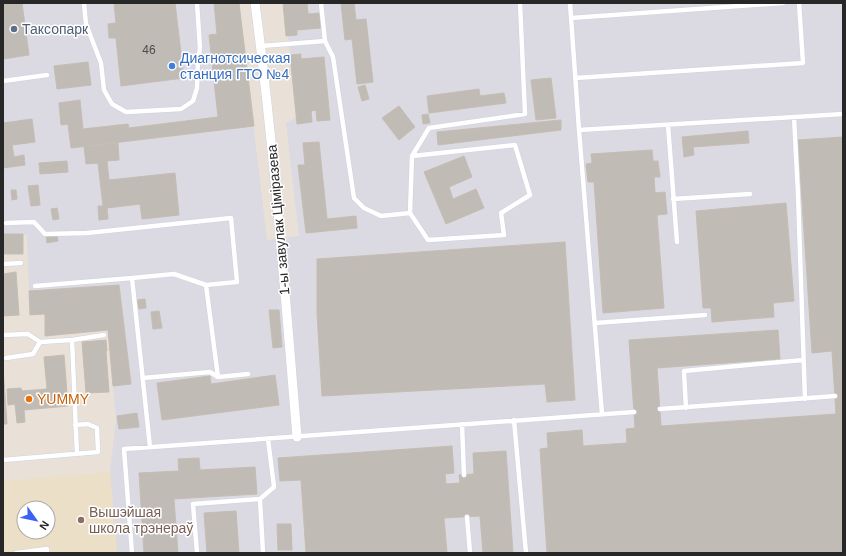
<svg xmlns="http://www.w3.org/2000/svg" width="846" height="556" font-family="Helvetica,sans-serif">
<rect width="100%" height="100%" fill="#e9e1d8"/>
<path fill="#dbd9e1" d="M 3,3 L 239,3 L 267,240 L 299,236 L 286,123 L 297,117 L 289,44 L 288,36 L 286,36 L 283,3 L 843,3 L 843,553 L 117,553 L 110,472 L 116,419 L 113,386 L 131,384 L 119,285 L 29,291 L 27,235 L 3,234 Z"/>
<path fill="#ebdfc7" fill-rule="evenodd" d="M 110,472 L 117,553 L 3,553 L 3,481 ZM 24,508 L 48,508 L 48,532 L 24,532 Z"/>
<path fill="#c1bbb5" stroke="#c4bdb2" d="M 3,3 L 22,3 L 29,55 L 3,59 Z
M 114,3 L 175,3 L 184,78 L 121,86 L 116,38 L 109,38 L 108,24 L 116,23 Z
M 214,3 L 239,3 L 254,126 L 71,148 L 68,124 L 61,125 L 59,103 L 80,100 L 83,129 L 128,124 L 129,128 L 218,117 L 209,35 L 217,34 Z
M 283,3 L 307,3 L 308,14 L 320,13 L 321,28 L 297,30 L 297,35 L 286,36 Z
M 341,3 L 354,3 L 356,20 L 366,19 L 373,82 L 357,84 L 352,39 L 345,40 Z
M 301,54 L 301,59 L 324,57 L 330,120 L 317,121 L 316,110 L 311,111 L 312,122 L 297,124 L 290,55 Z
M 88,62 L 91,85 L 57,89 L 54,66 Z
M 551,78 L 556,118 L 536,120 L 531,80 Z
M 365,85 L 369,99 L 362,101 L 358,87 Z
M 479,89 L 480,96 L 504,93 L 506,103 L 429,113 L 427,96 Z
M 399,106 L 415,127 L 399,140 L 382,118 Z
M 428,114 L 430,123 L 423,124 L 422,115 Z
M 32,119 L 35,142 L 12,145 L 14,157 L 24,155 L 25,165 L 3,168 L 3,123 Z
M 561,120 L 561,130 L 438,145 L 437,132 Z
M 748,131 L 749,143 L 693,147 L 694,155 L 684,157 L 682,137 Z
M 843,137 L 843,553 L 547,553 L 540,449 L 548,448 L 547,433 L 582,430 L 583,446 L 627,443 L 626,429 L 635,428 L 629,340 L 778,330 L 780,359 L 657,368 L 661,426 L 836,414 L 832,351 L 812,353 L 798,140 Z
M 319,142 L 327,219 L 356,216 L 357,228 L 306,233 L 298,165 L 305,165 L 303,143 Z
M 118,143 L 119,160 L 107,161 L 109,180 L 175,173 L 179,215 L 142,219 L 140,204 L 107,208 L 108,219 L 99,220 L 98,206 L 103,206 L 98,163 L 86,164 L 84,147 Z
M 652,150 L 653,161 L 658,161 L 660,177 L 654,177 L 655,193 L 665,192 L 667,214 L 657,215 L 664,308 L 603,313 L 594,182 L 588,182 L 586,164 L 592,163 L 591,154 Z
M 464,156 L 472,177 L 449,187 L 453,199 L 476,189 L 484,208 L 446,224 L 424,172 Z
M 67,161 L 68,172 L 40,174 L 39,163 Z
M 38,185 L 40,205 L 31,206 L 28,186 Z
M 11,190 L 16,190 L 17,199 L 12,200 Z
M 786,203 L 794,301 L 773,303 L 774,317 L 712,322 L 711,308 L 703,308 L 696,211 Z
M 57,208 L 59,219 L 53,220 L 51,209 Z
M 3,234 L 23,234 L 23,254 L 3,254 Z
M 57,235 L 58,241 L 47,243 L 46,236 Z
M 565,242 L 575,400 L 547,402 L 545,384 L 322,396 L 317,313 L 317,259 Z
M 16,272 L 19,315 L 3,316 L 3,274 Z
M 119,285 L 131,384 L 113,386 L 108,330 L 45,336 L 45,314 L 30,315 L 29,291 Z
M 145,299 L 146,308 L 139,309 L 137,300 Z
M 269,310 L 279,310 L 282,347 L 273,348 Z
M 159,311 L 162,328 L 153,329 L 151,312 Z
M 106,340 L 107,351 L 106,351 L 109,392 L 86,393 L 82,342 Z
M 64,355 L 68,406 L 24,410 L 25,422 L 17,423 L 15,404 L 8,405 L 7,389 L 21,388 L 22,391 L 47,389 L 44,357 Z
M 3,368 L 7,424 L 3,424 Z
M 275,375 L 279,405 L 162,420 L 157,383 L 210,376 L 211,384 Z
M 137,413 L 139,427 L 119,429 L 117,416 Z
M 452,446 L 454,473 L 445,474 L 446,484 L 460,483 L 459,475 L 474,474 L 473,453 L 506,451 L 513,553 L 483,553 L 480,516 L 444,518 L 447,553 L 306,553 L 301,480 L 280,481 L 278,458 Z
M 199,458 L 200,470 L 255,467 L 257,494 L 174,499 L 178,553 L 144,553 L 139,473 L 179,471 L 178,459 Z
M 236,511 L 239,553 L 207,553 L 204,513 Z
M 277,524 L 291,524 L 292,550 L 278,550 Z"/>
<g fill="none" stroke-linecap="round" stroke-linejoin="round">
<defs>
<path id="lane" d="M 84,3 L 86,24 L 101,63 L 104,90 L 112,104 L 126,112 L 181,109 L 193,101 L 197,88 L 198,60 L 200,48 L 197,3
M 321,3 L 325,41 L 333,57 L 354,198 L 364,208 L 381,216 L 410,213 L 412,156 L 515,145 L 530,195 L 501,213 L 504,235 L 428,240 L 410,213
M 570,3 L 579,130 L 602,414
M 571,18 L 783,3
M 261,46 L 325,41
M 182,62 L 198,60
M 575,78 L 803,63 L 799,3
M 3,81 L 47,75
M 794,117 L 798,194 L 805,399
M 668,125 L 677,242
M 579,130 L 843,114
M 412,156 L 429,128 L 525,114 L 520,3
M 673,199 L 750,194
M 6,223 L 34,222 L 45,234 L 87,233 L 231,218 L 237,282 L 206,285 L 218,377
M 3,264 L 21,263
M 132,278 L 174,274 L 206,285
M 35,286 L 132,278 L 150,447
M 595,323 L 705,315
M 3,335 L 28,334 L 40,342 L 72,340 L 77,454
M 72,340 L 104,335
M 6,358 L 33,354 L 40,342
M 143,378 L 210,372 L 218,377 L 248,374
M 686,408 L 684,371 L 803,360
M 660,409 L 835,396
M 514,420 L 526,553
M 462,424 L 464,475
M 3,460 L 98,452 L 97,428 L 88,424 L 75,425
M 260,499 L 274,487 L 268,439
M 467,517 L 470,553
M 16,553 L 47,549 L 47,553
M 132,553 L 124,449 L 634,412
M 197,553 L 193,504 L 260,499 L 263,553"/>
<path id="street" d="M 255,3 C 274,147 285,292 297,437"/>
</defs>
<use href="#lane" stroke="#ced2e0" stroke-width="5.5"/>
<use href="#street" stroke="#ced2e0" stroke-width="10"/>
<use href="#lane" stroke="#fff" stroke-width="4.5"/>
<use href="#street" stroke="#fff" stroke-width="9"/>
</g>
<circle fill="#5c6f8a" stroke="#fff" stroke-width="1.5" cx="14" cy="29" r="4"/>
<circle fill="#3f7fe0" stroke="#fff" stroke-width="1.5" cx="172" cy="66" r="4"/>
<circle fill="#e8710a" stroke="#fff" stroke-width="1.5" cx="29" cy="399" r="4"/>
<circle fill="#8d6e63" stroke="#fff" stroke-width="1.5" cx="81" cy="520" r="4"/>
<g text-anchor="middle" stroke-width="3" stroke-linejoin="round" paint-order="stroke">
<g font-size="12" fill="#4e4c4a">
<text x="149" y="54">46</text>
</g>
<g font-size="14" fill="#4e5e75" stroke="#fff" text-anchor="start">
<text x="22" y="34">Таксопарк</text>
</g>
<g font-size="14" fill="#366cbe" stroke="#fff" text-anchor="start">
<text x="180" y="63">Диагнотсическая<tspan x="180" dy="16">станция ГТО №4</tspan></text>
</g>
<g font-size="14" fill="#272727" stroke="#fff">
<text transform="translate(278 220) rotate(-95)" y="5">1-ы завулак Ціміразева</text>
</g>
<g font-size="14" fill="#c56008" stroke="#fff" text-anchor="start">
<text x="37" y="404">YUMMY</text>
</g>
<g font-size="14" fill="#785e54" stroke="#fff" text-anchor="start">
<text x="89" y="517">Вышэйшая<tspan x="89" dy="16">школа трэнераў</tspan></text>
</g>
</g>
<rect width="846" height="556" fill="none" stroke="#272727" stroke-width="8"/>
<g transform="translate(36 520) rotate(123)"><circle r="19" fill="#ffffff" stroke="#a9a9a9"/>
<path d="M0-3L7 15L0 10L-7 15Z" fill="#3b62f3"/>
<text y="-6" font-size="11" font-weight="bold" text-anchor="middle" fill="#272727">N</text>
</g>
</svg>
